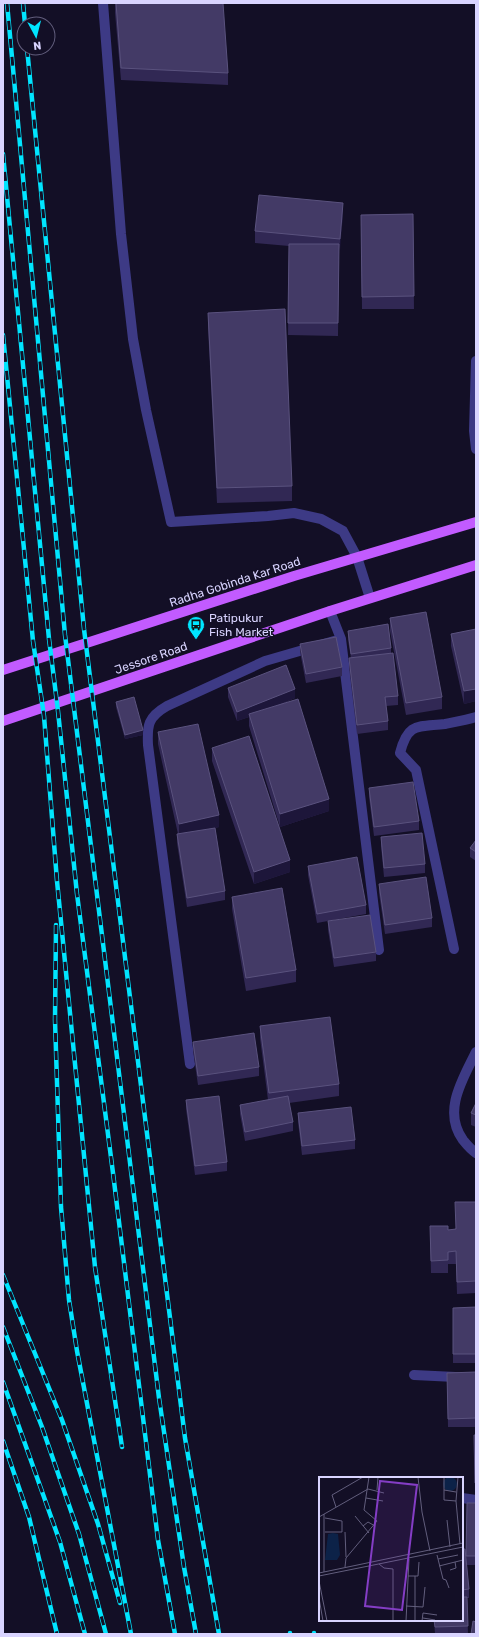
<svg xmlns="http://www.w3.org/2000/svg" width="479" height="1637" font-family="Rubik,sans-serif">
<rect width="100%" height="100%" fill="#130f26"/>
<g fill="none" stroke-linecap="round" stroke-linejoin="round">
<path stroke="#3d3a85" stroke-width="10" d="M 476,361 L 474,431 L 476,449
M 330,611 L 341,639 L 379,950
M 454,949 L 416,770 L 400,753 C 408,722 418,727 445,724 C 455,722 466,720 476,717
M 190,1064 L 148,745 C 147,725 148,717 167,706 L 265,661 L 341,639"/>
<path stroke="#3d3a85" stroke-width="10" d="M 103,3 L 121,234 L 133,339 L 146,410 L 171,522 L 268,516 L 294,513 L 321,519 L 343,531 L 357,557 L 370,598
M 476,1052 C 463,1079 442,1111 463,1140 C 467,1145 470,1149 476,1153
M 414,1375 L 476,1378
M 462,1498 L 476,1500"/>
<path stroke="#c25bff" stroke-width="10" d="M 3,670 L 294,576 L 476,522
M 3,721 L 330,611 L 476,565"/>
<defs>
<path id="rail" d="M 7,3 L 65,635 L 159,1398 L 184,1567 L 196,1634
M 23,3 L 25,24
M 27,48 L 84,629 L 185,1438 L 219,1634
M 3,154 L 49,639 L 58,711 L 77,894 L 113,1173 L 158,1540 L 175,1634
M 3,335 L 33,641 L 44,716 L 57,881 L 95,1267 L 122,1447
M 56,925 L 55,1020 L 61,1207 L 69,1300 L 77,1351 L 131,1634
M 3,1275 L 62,1420 L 98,1524 L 120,1603
M 3,1327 L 42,1427 L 79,1534 L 106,1634
M 3,1382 L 60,1542 L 85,1634
M 3,1441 L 29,1517 L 57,1634
M 290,1633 L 290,1634
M 314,1633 L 314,1634"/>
</defs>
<use href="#rail" stroke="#00e5ff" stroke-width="4.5"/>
<use href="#rail" stroke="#130f26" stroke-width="3" stroke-dasharray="9" stroke-linecap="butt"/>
</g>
<path fill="#312854" d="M 115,3 L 228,73 L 228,85 L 121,80 L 115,13 Z
M 413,214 L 414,309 L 362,309 L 361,215 Z
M 343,215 L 339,251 L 338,336 L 288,335 L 289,246 L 255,243 L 255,231 Z
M 208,313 L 292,486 L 292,501 L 217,503 L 208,328 Z
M 390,618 L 442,697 L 442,709 L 406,715 L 390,631 Z
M 476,629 L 476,701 L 464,704 L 451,646 L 451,634 Z
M 348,631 L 391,648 L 391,653 L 398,696 L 398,705 L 386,706 L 388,721 L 388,730 L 357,734 L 349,667 L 349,658 L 351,658 L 348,640 Z
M 300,644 L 342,667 L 342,676 L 306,683 L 300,652 Z
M 228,688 L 295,698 L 280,705 L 329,811 L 280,827 L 249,726 L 249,717 L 237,721 L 228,697 Z
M 116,702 L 143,735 L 125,739 L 116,707 Z
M 158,732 L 219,827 L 215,828 L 225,891 L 225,900 L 187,907 L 177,843 L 177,834 L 178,834 L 158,744 Z
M 212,748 L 290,872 L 254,884 L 212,761 Z
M 369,788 L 419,821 L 419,830 L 374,836 L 369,797 Z
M 381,837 L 425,864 L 425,873 L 384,877 L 381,846 Z
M 476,840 L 476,861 L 470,857 L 470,848 Z
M 308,866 L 366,905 L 366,914 L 317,923 L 308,875 Z
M 379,884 L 432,918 L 432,927 L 385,934 L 379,893 Z
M 232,897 L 296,970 L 296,982 L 246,991 L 232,909 Z
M 328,921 L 376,952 L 376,961 L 334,967 L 328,930 Z
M 260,1026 L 339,1084 L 339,1096 L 289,1103 L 293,1122 L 293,1131 L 245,1141 L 240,1114 L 240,1105 L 268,1100 L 260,1038 Z
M 193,1042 L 259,1067 L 259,1076 L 198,1085 L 193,1051 Z
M 186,1100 L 227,1162 L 227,1171 L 195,1175 L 186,1109 Z
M 476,1103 L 476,1127 L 471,1125 L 471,1113 Z
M 298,1113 L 355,1140 L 355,1149 L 302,1155 L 298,1122 Z
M 476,1202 L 476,1293 L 457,1294 L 456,1264 L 448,1264 L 448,1273 L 431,1273 L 430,1238 L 448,1230 L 455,1229 Z
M 476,1307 L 476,1363 L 453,1363 L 453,1308 Z
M 476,1372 L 476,1427 L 448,1427 L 447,1373 Z
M 474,1435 L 476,1435 L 476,1492 L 475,1492 Z
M 467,1503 L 476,1503 L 476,1565 L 467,1565 L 469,1589 L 469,1598 L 467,1598 L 468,1634 L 435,1634 L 434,1620 L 462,1620 L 462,1549 L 466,1564 Z"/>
<path fill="#1d163a" d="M 343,203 L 343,215 L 340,251 L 340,239 Z
M 295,689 L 295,698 L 249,717 L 249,714 L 249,717 L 237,721 L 237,712 Z
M 476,689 L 476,701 L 464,704 L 464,691 Z
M 143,730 L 143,735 L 125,739 L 125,735 Z
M 329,799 L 329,811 L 280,827 L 280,814 Z
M 219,815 L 219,827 L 179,836 L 179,824 Z
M 290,860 L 290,872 L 254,884 L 254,872 Z"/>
<path fill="#433a66" stroke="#5a527e" d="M 116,3 L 223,3 L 228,73 L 121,68 Z
M 259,195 L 343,203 L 340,239 L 255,231 Z
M 413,214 L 414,296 L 362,297 L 361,215 Z
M 289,244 L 339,244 L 338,323 L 288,323 Z
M 285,309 L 292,486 L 217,488 L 208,313 Z
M 426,612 L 442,697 L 406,703 L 390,618 Z
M 388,624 L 391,648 L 351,654 L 348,631 Z
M 476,629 L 476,689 L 464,691 L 451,634 Z
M 336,637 L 342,667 L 306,674 L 300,644 Z
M 393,653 L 398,696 L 385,697 L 388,721 L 357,725 L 349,658 Z
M 286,665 L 295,689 L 237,712 L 228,688 Z
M 134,697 L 143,730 L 125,735 L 116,702 Z
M 298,699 L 329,799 L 280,814 L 249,714 Z
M 198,724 L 219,815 L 179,824 L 158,732 Z
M 249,736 L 290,860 L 254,872 L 212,748 Z
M 413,782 L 419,821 L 374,827 L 369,788 Z
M 215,828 L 225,891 L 187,898 L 177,834 Z
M 422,833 L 425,864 L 384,868 L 381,837 Z
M 476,840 L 476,852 L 470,848 Z
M 357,857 L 366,905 L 317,914 L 308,866 Z
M 426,877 L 432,918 L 385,925 L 379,884 Z
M 282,888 L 296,970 L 246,978 L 232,897 Z
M 370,915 L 376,952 L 334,958 L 328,921 Z
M 330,1017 L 339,1084 L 269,1093 L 260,1026 Z
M 254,1033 L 259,1067 L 198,1076 L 193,1042 Z
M 219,1096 L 227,1162 L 195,1166 L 186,1100 Z
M 288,1096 L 293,1122 L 245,1132 L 240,1105 Z
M 476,1103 L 476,1115 L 471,1113 Z
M 351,1107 L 355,1140 L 302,1146 L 298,1113 Z
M 455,1202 L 476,1202 L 476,1281 L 457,1282 L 456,1251 L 448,1252 L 448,1260 L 431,1261 L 430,1226 L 448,1226 L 448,1230 L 456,1229 Z
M 476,1307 L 476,1354 L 453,1354 L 453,1308 Z
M 476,1372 L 476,1418 L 448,1419 L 447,1373 Z
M 474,1435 L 476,1435 L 476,1483 L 475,1483 Z
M 467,1503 L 476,1503 L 476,1556 L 466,1556 Z
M 462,1549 L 465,1549 L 469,1589 L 462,1590 Z
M 462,1597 L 467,1597 L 468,1626 L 435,1627 L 434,1620 L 462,1620 Z
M 473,1621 L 476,1622 L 476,1634 L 471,1634 Z"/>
<defs>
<symbol id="bus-pin" viewBox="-11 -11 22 30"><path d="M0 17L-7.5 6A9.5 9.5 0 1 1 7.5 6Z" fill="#00e5ff" stroke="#130f26"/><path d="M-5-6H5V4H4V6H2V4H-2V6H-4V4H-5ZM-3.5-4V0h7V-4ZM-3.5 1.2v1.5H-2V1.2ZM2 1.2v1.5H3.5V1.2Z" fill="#111"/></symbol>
</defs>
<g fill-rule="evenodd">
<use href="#bus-pin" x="186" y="615" width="20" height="27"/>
</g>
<g text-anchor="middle" stroke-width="3" stroke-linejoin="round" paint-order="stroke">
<g font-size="12" fill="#d9d4ff" stroke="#130f26">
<text transform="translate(235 582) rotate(-18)" y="4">Radha Gobinda Kar Road</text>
<text transform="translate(151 658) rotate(-19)" y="4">Jessore Road</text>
</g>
<g font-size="12" fill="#d9d4ff" stroke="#130f26" text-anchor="start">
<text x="209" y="622">Patipukur<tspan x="209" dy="14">Fish Market</tspan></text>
</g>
</g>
<g transform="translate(319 1477)">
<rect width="144" height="144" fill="#130f26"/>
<path d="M124 7a7 7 0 1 1 14 0a7 7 0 1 1-14 0ZM 14,56 L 19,57 L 21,78 L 18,83 L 6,83 L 9,57 Z" fill="#0c2248"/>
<path fill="none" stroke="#625e7d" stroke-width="1" d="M 99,0 L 103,35 L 111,74M 125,0 L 125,23 L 137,24M 139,0 L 137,24 L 141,67M 58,13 L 59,0M 125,13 L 137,15M 47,21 L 64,24M 17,30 L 13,18 L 44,0M 5,37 L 5,95M 36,39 L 50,56M 0,40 L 49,12 L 65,16M 6,41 L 23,44 L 23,55 L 6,55M 128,43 L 131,70M 44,49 L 49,45 L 56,49M 26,55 L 27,80M 118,78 L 124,102 L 127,103 L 130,111M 119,82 L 139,78M 60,87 L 65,91 L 74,92 L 74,144M 120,89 L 144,83M 26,90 L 27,81 L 58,44 L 45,33 L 50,0M 131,93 L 137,91 L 136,85M 0,96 L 144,66M 0,99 L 144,70M 89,99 L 99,99 L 100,85M 0,104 L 8,144M 0,121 L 4,144M 87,129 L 104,130 L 106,110M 104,141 L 116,143M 87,144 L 90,82M 96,144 L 96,99M 103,144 L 104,136 L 118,138"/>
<path fill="#843dc5" fill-opacity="0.15" stroke="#843dc5" stroke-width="2" d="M 61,4 L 98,8 L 83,133 L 46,129 Z"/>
<rect width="144" height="144" fill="none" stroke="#d9d4ff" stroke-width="2"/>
</g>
<rect width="479" height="1637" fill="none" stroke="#d9d4ff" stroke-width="8"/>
<g transform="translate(36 36) rotate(173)"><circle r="19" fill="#130f26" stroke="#625e7d"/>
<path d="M0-3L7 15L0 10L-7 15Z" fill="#00e5ff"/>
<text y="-6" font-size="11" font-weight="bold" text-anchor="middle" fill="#d9d4ff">N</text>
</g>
</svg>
